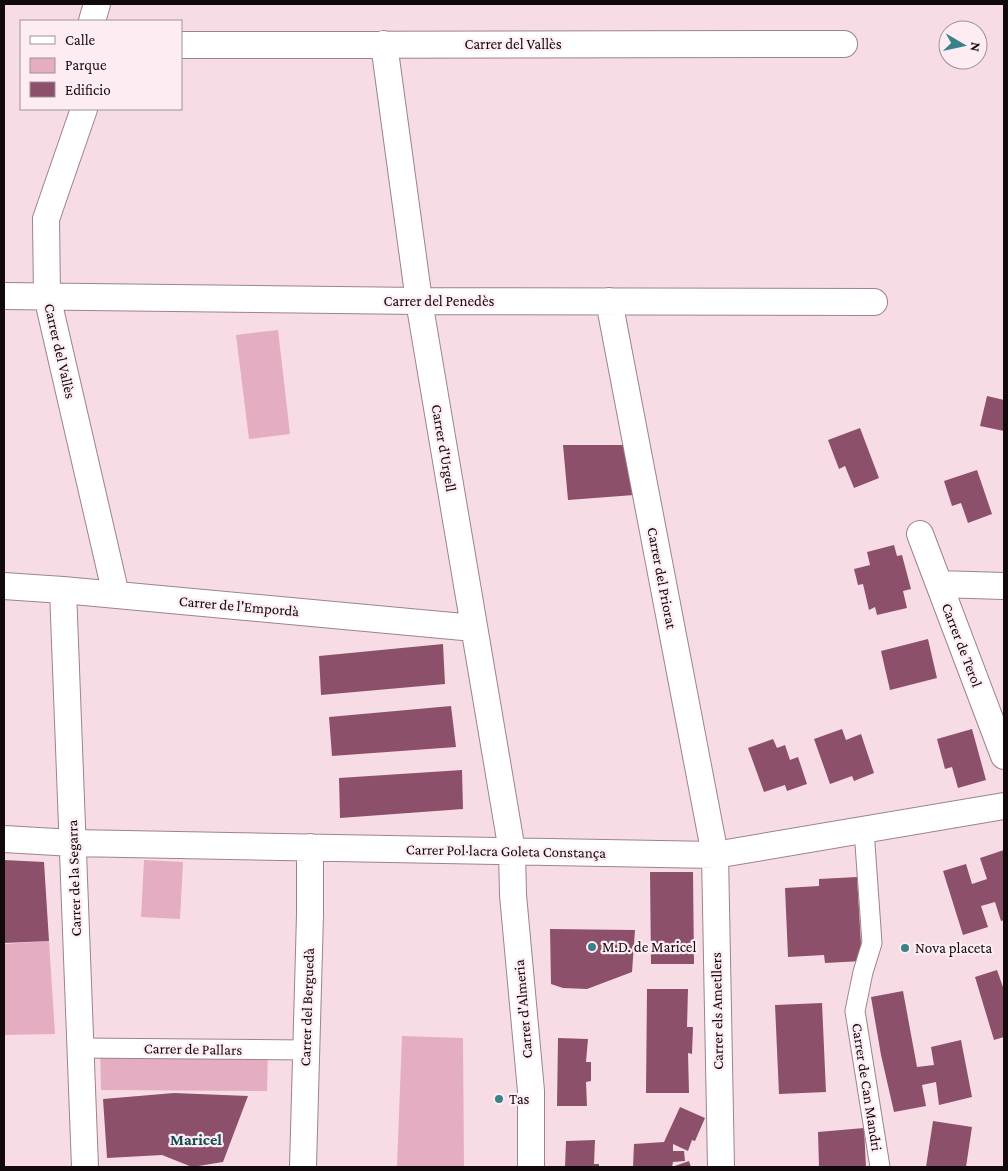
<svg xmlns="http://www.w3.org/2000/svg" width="1008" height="1171" font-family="'Crimson Pro',serif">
<rect width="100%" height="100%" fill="#f7dce6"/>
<path fill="#e4adc2" d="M 278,330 L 290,434 L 249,439 L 236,335 Z
M 144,860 L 183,862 L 180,919 L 141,917 Z
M 49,941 L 55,1034 L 4,1035 L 4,944 Z
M 402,1036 L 463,1038 L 464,1167 L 397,1167 Z
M 100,1048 L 268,1050 L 267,1091 L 101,1090 Z"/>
<path fill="#8d506a" d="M 987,396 L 1004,400 L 1004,431 L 980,426 Z
M 860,428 L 879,478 L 854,488 L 845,466 L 839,469 L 828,440 Z
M 563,445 L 628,445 L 634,495 L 568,500 Z
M 977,470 L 992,514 L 968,523 L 961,503 L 952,506 L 944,481 Z
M 894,545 L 897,556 L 902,555 L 911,589 L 903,591 L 907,608 L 877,615 L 875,607 L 869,610 L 863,584 L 858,585 L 854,569 L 870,565 L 867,552 Z
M 928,639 L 937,678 L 890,690 L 881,651 Z
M 443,644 L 445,684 L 321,695 L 319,656 Z
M 451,706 L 456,747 L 332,756 L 329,717 Z
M 842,729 L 846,740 L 861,734 L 874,773 L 854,781 L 852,776 L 830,784 L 814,739 Z
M 972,729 L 986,780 L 958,788 L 952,767 L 945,769 L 937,739 Z
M 773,739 L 777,748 L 785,745 L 790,760 L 798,757 L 807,784 L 787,791 L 785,785 L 764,792 L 748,748 Z
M 462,770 L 463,809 L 340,818 L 339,778 Z
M 1004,850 L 1004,920 L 1001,921 L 995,902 L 981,906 L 988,927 L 963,935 L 943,871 L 966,864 L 972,884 L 987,879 L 980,858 Z
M 4,860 L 44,862 L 49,941 L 4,943 Z
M 650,872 L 693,872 L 694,964 L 651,964 Z
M 857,877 L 862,961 L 825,963 L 824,955 L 788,957 L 785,888 L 819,886 L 819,879 Z
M 550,929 L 635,930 L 632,972 L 587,989 L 563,988 L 551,984 Z
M 997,970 L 1004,990 L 1004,1037 L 994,1040 L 975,977 Z
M 647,989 L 688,989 L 687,1027 L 693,1027 L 692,1054 L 688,1053 L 689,1093 L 646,1093 Z
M 903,991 L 917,1067 L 934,1065 L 931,1047 L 961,1040 L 972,1097 L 939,1105 L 936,1082 L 922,1085 L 926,1106 L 894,1112 L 881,1055 L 871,997 Z
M 822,1003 L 826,1092 L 779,1094 L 775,1005 Z
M 558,1038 L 588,1039 L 586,1062 L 591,1062 L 591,1081 L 586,1082 L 587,1106 L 557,1106 Z
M 174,1093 L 248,1096 L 223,1162 L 192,1167 L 162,1155 L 107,1158 L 103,1099 Z
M 680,1107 L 705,1118 L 695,1141 L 692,1140 L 688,1151 L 673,1144 L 673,1151 L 684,1151 L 685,1161 L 673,1162 L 672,1167 L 689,1161 L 691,1167 L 633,1167 L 634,1144 L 664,1142 Z
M 933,1121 L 972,1127 L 966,1167 L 926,1167 Z
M 864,1128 L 866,1167 L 819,1167 L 818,1132 Z
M 595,1140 L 594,1164 L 599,1164 L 599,1167 L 565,1167 L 566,1141 Z"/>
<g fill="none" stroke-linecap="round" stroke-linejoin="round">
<defs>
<path id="pedestrian" d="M 864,830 L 872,943 L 863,972 L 855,1011 L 880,1167
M 80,1048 L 306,1050"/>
<path id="minor" d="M 92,21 L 97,4
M 384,44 L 419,301 L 512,851 L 513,895 L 531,1091 L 531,1167
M 181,45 L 844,44
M 84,109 L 46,219 L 47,296 L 116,595
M 4,296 L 419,301 L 874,302
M 609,301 L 715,855 L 721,1167
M 920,534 L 1004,756
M 939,584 L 1004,586
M 4,586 L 63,590 L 474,628
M 63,590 L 85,1167
M 4,839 L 73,843 L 715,855 L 1004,806
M 303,1167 L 310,915 L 310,847"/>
</defs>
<use href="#pedestrian" stroke="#9c838c" stroke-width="21"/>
<use href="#minor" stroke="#9c838c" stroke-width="28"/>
<use href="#pedestrian" stroke="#fff" stroke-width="19"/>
<use href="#minor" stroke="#fff" stroke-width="26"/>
</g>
<g fill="#3a8289" stroke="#fdedf2" stroke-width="2">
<circle cx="592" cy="947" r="5"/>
<circle cx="905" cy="948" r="5"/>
<circle cx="499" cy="1099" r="5"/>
</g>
<g text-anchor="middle" stroke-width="4.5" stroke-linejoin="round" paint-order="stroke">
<g font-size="15" fill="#11090c" stroke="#fdedf2">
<text x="513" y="49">Carrer del Vallès</text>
<text x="439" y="306">Carrer del Penedès</text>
<text transform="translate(60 351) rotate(77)" y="5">Carrer del Vallès</text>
<text transform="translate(444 448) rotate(80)" y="5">Carrer d'Urgell</text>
<text transform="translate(662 578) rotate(79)" y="5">Carrer del Priorat</text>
<text transform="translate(239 606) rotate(5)" y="5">Carrer de l'Empordà</text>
<text transform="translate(962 645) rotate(69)" y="5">Carrer de Terol</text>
<text transform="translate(506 851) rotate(1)" y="5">Carrer Pol·lacra Goleta Constança</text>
<text transform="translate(74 878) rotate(-92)" y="5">Carrer de la Segarra</text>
<text transform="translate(307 1007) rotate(-88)" y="5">Carrer del Berguedà</text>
<text transform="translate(523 1009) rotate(-95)" y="5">Carrer d'Almeria</text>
<text transform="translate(717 1011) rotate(-91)" y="5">Carrer els Ametllers</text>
<text transform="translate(193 1049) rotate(1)" y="5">Carrer de Pallars</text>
<text transform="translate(867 1087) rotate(81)" y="5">Carrer de Can Mandri</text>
</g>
<g font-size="15" fill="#11090c" stroke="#fdedf2" text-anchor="start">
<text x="602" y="952">M.D. de Maricel</text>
<text x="915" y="953">Nova placeta</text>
<text x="509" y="1104">Tas</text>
</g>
<g font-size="16" font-weight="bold" fill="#0e4c52" stroke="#fdedf2">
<text x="196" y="1145">Maricel</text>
</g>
</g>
<rect width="1008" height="1171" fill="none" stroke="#11090c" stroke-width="10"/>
<rect x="20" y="20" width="162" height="90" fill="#fdedf2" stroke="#9f9296"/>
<rect x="30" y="36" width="25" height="8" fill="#ffffff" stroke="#9f9296"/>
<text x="65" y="45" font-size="15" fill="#11090c">Calle</text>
<rect x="30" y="58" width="25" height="15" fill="#e4adc2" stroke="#9f9296"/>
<text x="65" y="70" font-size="15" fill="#11090c">Parque</text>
<rect x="30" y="82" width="25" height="15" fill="#8d506a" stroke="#9f9296"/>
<text x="65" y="95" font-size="15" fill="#11090c">Edificio</text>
<g transform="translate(963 45) rotate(99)"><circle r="24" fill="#fdedf2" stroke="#9f9296"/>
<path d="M0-4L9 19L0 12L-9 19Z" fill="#3a8289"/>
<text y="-8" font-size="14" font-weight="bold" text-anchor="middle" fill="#11090c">N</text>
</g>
</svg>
